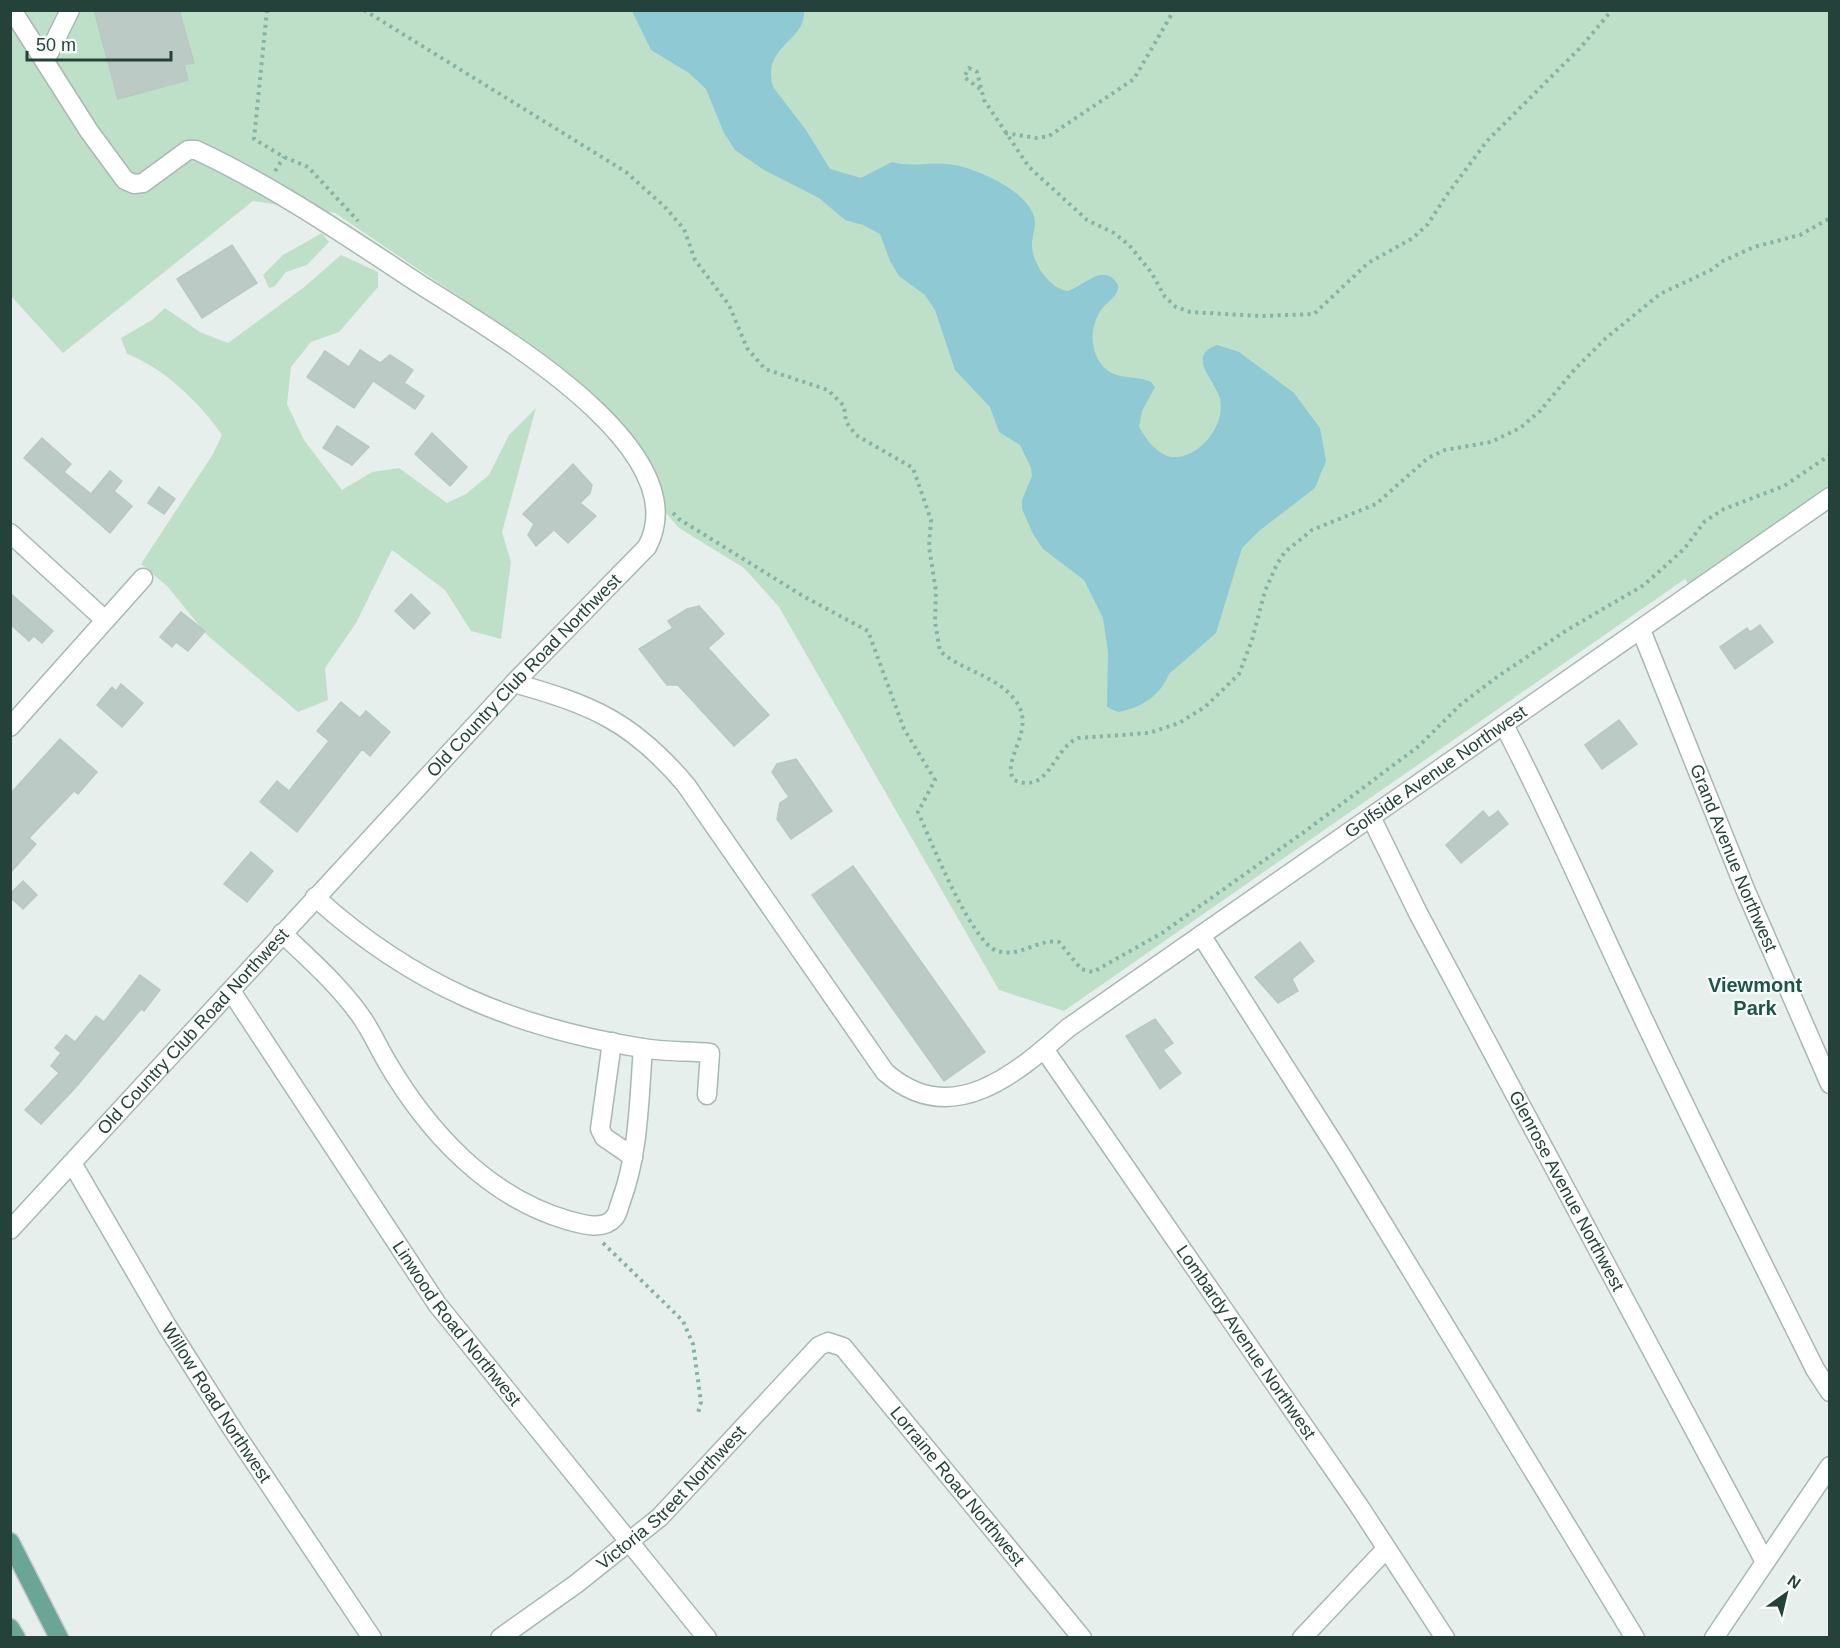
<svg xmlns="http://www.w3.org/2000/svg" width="1840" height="1648" font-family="Helvetica,sans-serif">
<rect width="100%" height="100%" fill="#e6efeb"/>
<path fill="#bfe0c8" d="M 10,11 L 1829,11 L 1829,486 L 1689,585 L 1685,579 L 1064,1011 L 999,990 L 779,607 L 744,568 L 679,528 L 665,512 L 657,482 L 636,447 L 600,400 L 542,353 L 335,213 L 253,201 L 63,353 L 11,296 Z
M 322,233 L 329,242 L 307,265 L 286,272 L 275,286 L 269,288 L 263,275 L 283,255 Z
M 341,255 L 378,272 L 378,287 L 339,332 L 311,342 L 291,367 L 287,404 L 304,440 L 342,490 L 372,472 L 399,468 L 447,503 L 466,494 L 489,475 L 509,435 L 536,408 L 502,532 L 511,562 L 501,639 L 471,631 L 445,590 L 392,550 L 356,623 L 325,668 L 328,700 L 298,712 L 207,635 L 168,587 L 141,564 L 213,454 L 222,435 C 200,403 164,368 127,354 L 121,338 L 152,320 L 165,308 L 200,332 L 228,343 L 303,288 Z"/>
<path fill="#8ec9d4" d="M 632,11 L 804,11 C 806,42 761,45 773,87 L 806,130 L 830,169 L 861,178 L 892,162 C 910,167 926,163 946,164 C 969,165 1013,185 1027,204 C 1042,223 1031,230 1032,248 C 1034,265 1050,289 1068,291 C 1084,286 1105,261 1118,285 C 1119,297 1107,301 1101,310 C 1089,328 1089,355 1107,370 C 1119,380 1138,375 1151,382 L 1155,387 L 1142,411 L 1139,427 C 1146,439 1157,455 1172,457 C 1199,459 1226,425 1220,399 C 1216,381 1185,356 1217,345 L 1239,352 L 1294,393 L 1320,428 L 1326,461 L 1315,488 L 1259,531 L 1242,548 L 1216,633 L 1169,674 C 1160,696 1141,708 1118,712 L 1107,707 L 1108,652 L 1103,618 L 1084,580 L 1043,549 L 1033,534 L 1022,509 L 1022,500 L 1032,476 L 1031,468 L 1020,445 L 999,432 L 990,407 L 955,370 L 935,310 L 925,295 L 899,276 L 890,261 L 880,234 L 863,225 L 845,220 L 819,198 L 764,170 L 735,150 L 724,133 L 706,89 L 689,73 L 651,50 Z"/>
<path fill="#bbcac4" stroke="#b8c9c2" stroke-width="1.5" d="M 94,10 L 179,10 L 194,63 L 184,65 L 188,80 L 118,99 Z
M 232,245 L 257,283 L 202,318 L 177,279 Z
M 360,350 L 380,363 L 390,355 L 413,370 L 404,383 L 424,396 L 415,409 L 373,381 L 354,408 L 307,377 L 325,351 L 349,367 Z
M 337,426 L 369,447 L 352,465 L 323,448 Z
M 432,433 L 467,467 L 450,486 L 415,454 Z
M 42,438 L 71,464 L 64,472 L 91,494 L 110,471 L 122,481 L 114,491 L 132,506 L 110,533 L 24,458 Z
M 573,464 L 592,485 L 590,493 L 580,503 L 596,516 L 568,543 L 554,530 L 536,546 L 528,535 L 534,524 L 523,514 Z
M 159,487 L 175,499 L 164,514 L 148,503 Z
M 10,593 L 53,631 L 42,643 L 34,636 L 29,641 L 10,624 Z
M 411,594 L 430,613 L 414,629 L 395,611 Z
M 699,606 L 724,634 L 708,648 L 769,715 L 734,746 L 678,685 L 667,685 L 639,649 L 673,628 L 668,621 L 687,609 Z
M 181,612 L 205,631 L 188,651 L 176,642 L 172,647 L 160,637 Z
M 1760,625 L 1773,642 L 1735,669 L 1720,647 L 1747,628 L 1750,632 Z
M 121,684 L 143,703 L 122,727 L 97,705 L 112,687 L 116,691 Z
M 341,702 L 360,718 L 366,711 L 390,732 L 370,756 L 362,749 L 297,832 L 260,802 L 277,781 L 289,791 L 329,741 L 317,731 Z
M 1619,720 L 1637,744 L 1602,769 L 1585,745 Z
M 60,739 L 97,772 L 78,794 L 74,791 L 29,838 L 36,844 L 10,873 L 10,794 Z
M 796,759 L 832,811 L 791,839 L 777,819 L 780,803 L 789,797 L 772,772 L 777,764 Z
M 1483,811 L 1489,818 L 1498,811 L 1508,824 L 1461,863 L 1446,845 Z
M 251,852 L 273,871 L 247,902 L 224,884 Z
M 853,866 L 985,1052 L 944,1081 L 812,895 Z
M 23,881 L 37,895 L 23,909 L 10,897 L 10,894 Z
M 1300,942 L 1314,961 L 1292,979 L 1298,991 L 1278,1003 L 1255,977 Z
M 140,975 L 160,990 L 144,1011 L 141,1009 L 76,1087 L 41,1124 L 25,1110 L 59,1073 L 51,1066 L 61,1053 L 55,1048 L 66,1035 L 75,1042 L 96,1016 L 104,1022 Z
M 1155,1019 L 1173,1043 L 1163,1050 L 1181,1073 L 1160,1089 L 1126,1036 Z"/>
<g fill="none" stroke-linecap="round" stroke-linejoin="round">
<defs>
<g id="minor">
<path d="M 45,61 L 70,10"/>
<path d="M 10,533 L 105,620"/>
<path id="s1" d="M 1641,630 L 1745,889 L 1830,1084"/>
<path id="s2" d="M 514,683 C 592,705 632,721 686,785 L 885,1072 C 951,1130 1015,1075 1068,1028 L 1830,497"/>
<path d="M 1504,725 C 1548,809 1586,897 1627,984 C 1687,1113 1751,1241 1815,1369 L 1830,1392"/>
<path d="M 10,727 L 143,578"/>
<path id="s3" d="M 1371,817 L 1418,913 L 1765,1562"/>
<path d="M 315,897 C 412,985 513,1027 642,1048 C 664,1052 688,1051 710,1053 L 707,1095"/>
<path d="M 282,933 C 309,959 338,984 360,1015 C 371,1030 378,1047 387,1062 C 428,1132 488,1197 567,1220 C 581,1224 603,1231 614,1218 C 618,1214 619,1206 621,1201 C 639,1153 639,1099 643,1048"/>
<path d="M 1201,935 L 1343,1158 L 1635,1638"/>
<path id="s4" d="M 231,991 L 437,1304 L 707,1638"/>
<path d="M 612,1042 L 600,1129 L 604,1137 L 633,1157"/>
<path id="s5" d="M 1044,1049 L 1359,1506 L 1445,1638"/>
<path id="s6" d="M 72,1163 L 167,1326 L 233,1430 L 372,1638"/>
<path id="s7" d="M 10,1230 L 514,683 L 647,547 C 701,447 485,327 418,283 C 345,235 275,187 196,150 L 188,150 L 143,183 L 134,184 L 125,180 L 89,131 L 12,10"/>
<path id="s8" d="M 500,1638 L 576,1584 L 660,1517 L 819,1346 L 828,1342 L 843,1347 L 1082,1638"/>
<path d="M 1302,1638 L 1386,1549"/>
<path d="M 1714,1638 L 1830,1466"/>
</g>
<path id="major" d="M 10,1542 L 59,1638
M 10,1628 L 16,1638"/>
</defs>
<use href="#minor" stroke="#a8b8b2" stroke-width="21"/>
<use href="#major" stroke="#c2cac8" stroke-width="21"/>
<path stroke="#86b3a5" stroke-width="4" stroke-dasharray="3 4.5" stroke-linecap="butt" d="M 267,10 L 254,139 L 284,157 L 308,167 L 358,221
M 364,10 L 626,172 L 664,206 L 684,229 L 695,260 L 729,305 L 747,348 L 765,369 L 828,390 L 844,406 L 846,422 L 856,435 L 913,468 L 931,520 L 929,547 L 936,591 L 935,622 L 940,651 C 962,671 996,675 1015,700 C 1038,729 1000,760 1014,780 C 1050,795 1052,749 1078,738 L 1149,733 L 1179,723 L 1205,707 L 1239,674 L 1252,640 L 1265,591 L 1277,564 L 1285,552 L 1312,530 L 1376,504 L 1428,458 L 1445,450 L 1491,442 L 1520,428 L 1540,411 L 1575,369 L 1606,338 L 1660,294 L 1711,270 L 1723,261 L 1754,247 L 1800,235 L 1830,218
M 980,89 L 964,77 L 969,68 L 977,72 L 984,100 L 1029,167 L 1087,220 L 1114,233 L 1129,245 L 1151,272 L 1165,297 L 1176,307 L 1190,312 L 1261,316 L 1314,314 L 1368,263 L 1413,238 L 1428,224 L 1446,196 L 1487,141 L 1581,47 L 1612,10
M 1005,133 L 1037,138 L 1049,136 L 1134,79 L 1174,10
M 275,171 L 284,157
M 673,513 L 679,519 L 803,596 L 868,631 L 904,729 L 935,780 L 918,812 C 930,839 971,942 997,951 C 1021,958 1039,938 1059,942 L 1081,969 L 1093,972 L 1162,933 L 1304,832 L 1419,746 L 1460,705 L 1497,677 L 1567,630 L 1644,585 L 1684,549 L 1705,521 L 1724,509 L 1784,486 L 1830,455
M 603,1243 L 683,1321 L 693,1344 L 701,1402 L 698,1413"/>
<use href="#minor" stroke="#fff" stroke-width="18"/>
<use href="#major" stroke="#6aa596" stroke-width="18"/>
</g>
<g text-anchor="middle" stroke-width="4.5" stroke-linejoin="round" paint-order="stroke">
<g font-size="18" fill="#24423a" stroke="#f7fbf9">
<text dy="6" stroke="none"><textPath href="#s7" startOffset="756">Old Country Club Road Northwest</textPath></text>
<text dy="6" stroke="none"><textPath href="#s2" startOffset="1212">Golfside Avenue Northwest</textPath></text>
<text dy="6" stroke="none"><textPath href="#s1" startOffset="246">Grand Avenue Northwest</textPath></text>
<text dy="6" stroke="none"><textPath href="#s7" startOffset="270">Old Country Club Road Northwest</textPath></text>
<text dy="6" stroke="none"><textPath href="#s3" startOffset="422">Glenrose Avenue Northwest</textPath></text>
<text dy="6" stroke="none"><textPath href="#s4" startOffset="402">Linwood Road Northwest</textPath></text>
<text dy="6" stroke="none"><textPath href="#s5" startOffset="356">Lombardy Avenue Northwest</textPath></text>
<text dy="6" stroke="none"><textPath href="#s6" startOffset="280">Willow Road Northwest</textPath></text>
<text dy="6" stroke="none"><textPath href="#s8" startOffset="640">Lorraine Road Northwest</textPath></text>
<text dy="6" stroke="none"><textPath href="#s8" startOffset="222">Victoria Street Northwest</textPath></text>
</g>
<g font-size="20" font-weight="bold" fill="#1f5548" stroke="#f7fbf9">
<text x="1755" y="992">Viewmont<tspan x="1755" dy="23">Park</tspan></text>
</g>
</g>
<rect width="1840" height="1648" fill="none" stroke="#24423a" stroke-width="24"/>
<g transform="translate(1786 1594) rotate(34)" stroke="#f7fbf9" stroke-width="4.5" paint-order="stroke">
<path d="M0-4.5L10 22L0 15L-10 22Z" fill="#24423a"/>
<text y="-9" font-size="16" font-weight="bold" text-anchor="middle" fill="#24423a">N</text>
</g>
<path d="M27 51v9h144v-9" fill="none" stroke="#24423a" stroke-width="3"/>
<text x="36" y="51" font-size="18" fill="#24423a" stroke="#f7fbf9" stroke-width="4.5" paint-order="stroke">50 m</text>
</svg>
